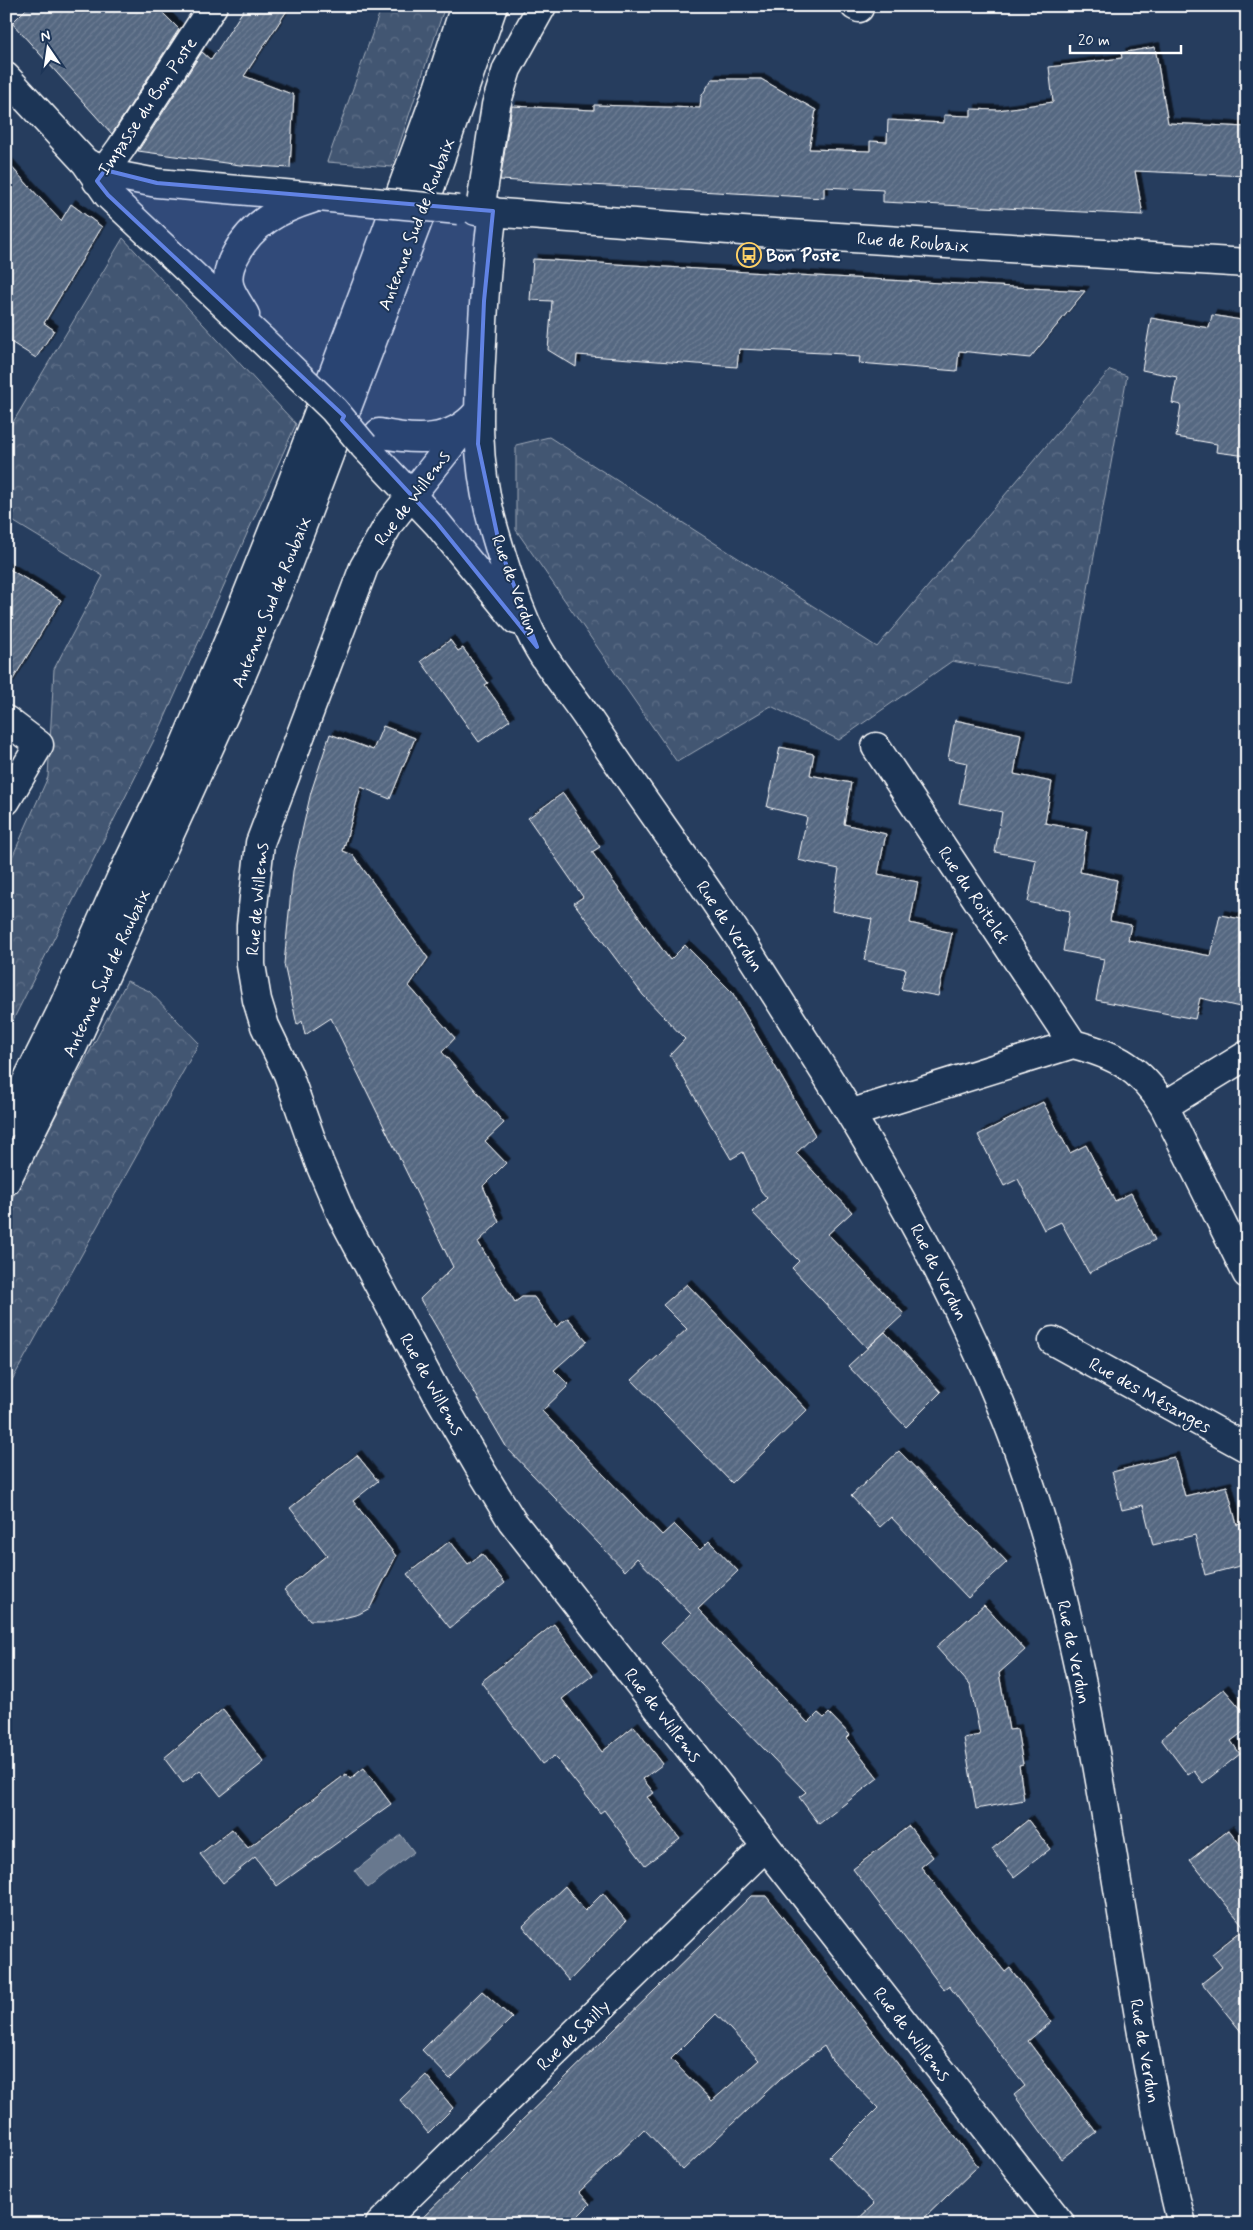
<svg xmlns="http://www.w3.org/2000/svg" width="1253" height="2230" font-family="Mynerve,sans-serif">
<defs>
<pattern id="forest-crowns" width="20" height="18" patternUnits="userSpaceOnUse" patternTransform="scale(1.25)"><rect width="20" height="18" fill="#425672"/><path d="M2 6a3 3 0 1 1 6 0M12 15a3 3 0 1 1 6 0" fill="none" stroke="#5e6f87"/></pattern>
<pattern id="building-hatch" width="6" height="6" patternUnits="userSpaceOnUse" patternTransform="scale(1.25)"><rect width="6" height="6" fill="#556781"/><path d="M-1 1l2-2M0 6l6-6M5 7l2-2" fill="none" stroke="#6e7e94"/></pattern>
<filter id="shadow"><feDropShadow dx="4.5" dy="-4.5" stdDeviation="0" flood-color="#0009"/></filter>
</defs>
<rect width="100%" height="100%" fill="#263d5e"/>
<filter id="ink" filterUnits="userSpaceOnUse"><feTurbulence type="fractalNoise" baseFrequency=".02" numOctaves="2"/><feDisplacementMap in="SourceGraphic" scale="10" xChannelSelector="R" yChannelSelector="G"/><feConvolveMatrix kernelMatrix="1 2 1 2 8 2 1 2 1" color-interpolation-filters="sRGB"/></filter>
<g filter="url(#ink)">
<path fill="url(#forest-crowns)" stroke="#a0aab8" d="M 382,6 L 445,6 L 392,167 L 327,162 Z
M 123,238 L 296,424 L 162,724 L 6,1034 L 6,871 L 48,777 L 54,669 L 103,576 L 6,517 L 6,434 Z
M 1110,370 L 1127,376 L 1071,682 L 952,661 L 839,740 L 771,706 L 677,762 L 516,530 L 516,445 L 549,437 L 877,647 Z
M 127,981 L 149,991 L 199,1043 L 6,1391 L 6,1210 Z"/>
<path fill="#67788e" stroke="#a4aebb" d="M 401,1835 L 414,1852 L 368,1888 L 355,1871 Z"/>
<path fill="url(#building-hatch)" stroke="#fff" fill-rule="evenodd" filter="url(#shadow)" d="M 29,6 L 156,6 L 179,29 L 112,134 L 12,23 Z
M 246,6 L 290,6 L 244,76 L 294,95 L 290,168 L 240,165 L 138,151 L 202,52 L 211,60 Z
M 1155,47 L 1168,123 L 1247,127 L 1247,176 L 1135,171 L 1143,215 L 883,202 L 883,190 L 824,187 L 824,198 L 500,180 L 512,106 L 594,110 L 594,105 L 700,108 L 701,97 L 712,79 L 761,79 L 816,110 L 809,149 L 870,151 L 870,141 L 887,142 L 888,120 L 944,123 L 944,115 L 971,116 L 971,109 L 998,110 L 1053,102 L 1049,67 L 1122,58 L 1121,53 Z
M 6,161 L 61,221 L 71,204 L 102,227 L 44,323 L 54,330 L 36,358 L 6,339 Z
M 533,259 L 798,275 L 1085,291 L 1030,358 L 959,351 L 957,371 L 859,363 L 860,357 L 845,356 L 845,354 L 739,349 L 737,367 L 577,355 L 576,367 L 548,350 L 552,301 L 530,300 Z
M 1212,315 L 1247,321 L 1247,456 L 1216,452 L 1217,444 L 1176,437 L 1181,405 L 1172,403 L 1177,377 L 1142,370 L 1151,318 L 1209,328 Z
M 6,567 L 61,600 L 6,691 Z
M 450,640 L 458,651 L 463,648 L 488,683 L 485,685 L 510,720 L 479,742 L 421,661 Z
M 955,720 L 1021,734 L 1014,774 L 1052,782 L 1045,823 L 1087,831 L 1080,872 L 1117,880 L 1110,921 L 1131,925 L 1128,940 L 1211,956 L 1220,915 L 1247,920 L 1247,975 L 1240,1007 L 1200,998 L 1195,1019 L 1096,1000 L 1104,959 L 1063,951 L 1070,911 L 1028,902 L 1036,860 L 995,852 L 1002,812 L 959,803 L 967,763 L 948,759 Z
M 383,726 L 415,738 L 390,799 L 361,787 L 343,851 L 353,855 L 428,958 L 409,986 L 455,1038 L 442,1052 L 504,1123 L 485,1141 L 506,1163 L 483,1186 L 499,1222 L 478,1242 L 515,1302 L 522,1297 L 534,1297 L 556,1327 L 568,1318 L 587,1341 L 554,1370 L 569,1385 L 542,1411 L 662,1535 L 674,1524 L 700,1550 L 709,1541 L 738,1571 L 698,1609 L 808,1723 L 818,1713 L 824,1718 L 829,1713 L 850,1735 L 847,1738 L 878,1778 L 819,1824 L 799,1797 L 806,1792 L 661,1643 L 691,1614 L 637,1558 L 625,1571 L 507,1448 L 420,1299 L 453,1267 L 347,1051 L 331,1018 L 305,1035 L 302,1021 L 297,1025 L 284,964 L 293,871 L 311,792 L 330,734 L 373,750 Z
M 780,747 L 814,754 L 810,775 L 851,783 L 844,824 L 886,834 L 878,874 L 918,882 L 910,923 L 952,933 L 938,996 L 901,989 L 906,969 L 864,960 L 872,919 L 832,911 L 839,869 L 798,860 L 807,817 L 767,807 Z
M 563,793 L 600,847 L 592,852 L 670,960 L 685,945 L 732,992 L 815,1135 L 796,1153 L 852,1212 L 828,1234 L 904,1314 L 867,1348 L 792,1268 L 799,1261 L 752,1212 L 767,1198 L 761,1191 L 743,1152 L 731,1159 L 670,1055 L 685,1039 L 643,995 L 574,903 L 583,897 L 528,818 Z
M 1043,1102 L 1070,1153 L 1086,1145 L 1115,1201 L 1131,1193 L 1155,1240 L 1089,1273 L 1061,1222 L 1044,1230 L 1018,1179 L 1004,1186 L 978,1135 Z
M 687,1284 L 807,1410 L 732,1483 L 632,1380 L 687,1329 L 663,1305 Z
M 885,1332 L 941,1392 L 906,1427 L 848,1366 Z
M 899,1451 L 1007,1562 L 968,1598 L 891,1517 L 880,1527 L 851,1496 Z
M 357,1455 L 378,1481 L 353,1501 L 396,1556 L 370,1608 L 359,1614 L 336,1620 L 310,1620 L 284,1590 L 327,1555 L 290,1508 Z
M 1174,1457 L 1185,1496 L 1227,1486 L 1237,1525 L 1247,1522 L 1247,1564 L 1205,1575 L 1195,1535 L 1153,1545 L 1143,1505 L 1122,1510 L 1112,1472 Z
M 450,1541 L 468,1564 L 482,1554 L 505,1583 L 450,1628 L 407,1574 Z
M 984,1605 L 1025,1650 L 999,1673 L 1009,1730 L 1017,1729 L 1023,1764 L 1019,1765 L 1024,1800 L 976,1809 L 964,1738 L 980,1735 L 970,1685 L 936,1647 Z
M 554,1624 L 593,1675 L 562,1699 L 602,1752 L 634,1726 L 663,1764 L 643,1779 L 654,1793 L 647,1797 L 680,1839 L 645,1865 L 604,1810 L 600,1813 L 559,1761 L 554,1756 L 542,1764 L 481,1682 Z
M 1224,1689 L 1247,1716 L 1247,1729 L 1231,1741 L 1240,1754 L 1203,1783 L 1194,1771 L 1188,1775 L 1161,1739 Z
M 223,1709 L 264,1762 L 221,1796 L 200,1770 L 183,1783 L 164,1758 Z
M 364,1768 L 391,1804 L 277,1886 L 255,1857 L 223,1883 L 200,1854 L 232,1829 L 248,1848 L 346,1774 L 350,1779 Z
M 1028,1820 L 1050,1849 L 1014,1877 L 992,1849 Z
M 909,1826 L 933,1857 L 921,1867 L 1005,1972 L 1010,1968 L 1051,2022 L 1028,2041 L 1096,2132 L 1061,2159 L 1014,2095 L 1025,2086 L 949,1986 L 944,1990 L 853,1869 Z
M 1229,1830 L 1247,1853 L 1247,2039 L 1202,1983 L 1222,1967 L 1212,1954 L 1245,1928 L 1190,1860 Z
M 565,1886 L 585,1911 L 603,1893 L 626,1921 L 569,1981 L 523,1926 Z
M 751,1896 L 766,1896 L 978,2166 L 918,2224 L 853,2224 L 874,2204 L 829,2157 L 878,2108 L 832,2060 L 824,2046 L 781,2078 L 683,2170 L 644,2129 L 579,2192 L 590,2204 L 570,2224 L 416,2224 ZM 716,2014 L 759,2060 L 712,2101 L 671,2059 Z
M 482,1991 L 512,2018 L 450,2079 L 422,2050 Z
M 426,2075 L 453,2108 L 428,2133 L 400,2100 Z"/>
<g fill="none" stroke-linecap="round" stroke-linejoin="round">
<defs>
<path id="minor" d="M 855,6 L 859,8
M 97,181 L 121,148 L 213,6
M 480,211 L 496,105 L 507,69 L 542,6
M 466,426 L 390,522 L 364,567 L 260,843 L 251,925 L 251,965 L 257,1000 L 265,1026 L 288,1074 L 319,1162 L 342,1216 L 437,1394 L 482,1472 L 512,1521 L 1061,2224
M 6,720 L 39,745 L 6,801
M 876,747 L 1073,1044
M 1164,1106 L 1247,1055
M 852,1113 L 1073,1044 C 1116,1055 1140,1068 1164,1106 L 1247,1274
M 1053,1341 L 1247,1448
M 380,2224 L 766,1846"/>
<path id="major" d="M 6,77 L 86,163 L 108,195 L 262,340
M 86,163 L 120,176 L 157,183 L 319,197
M 476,211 L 742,231 L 1247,263
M 493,211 C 487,254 484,298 482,342 C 478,408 475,461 493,526 C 504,564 519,615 539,649 C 554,674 573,696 589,720 C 632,784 677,846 720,909 C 749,951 776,995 803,1038 C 886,1167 962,1300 1016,1444 C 1108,1695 1116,1966 1182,2224
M 245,315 C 240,306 233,297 230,288 C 226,276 230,264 236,254 C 252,223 280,209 312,199
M 379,433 C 415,441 452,443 477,413
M 364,446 L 437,523 L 516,620"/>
<path id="highway" d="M 6,1123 L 60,1014 L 124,871 L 178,760 L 234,628 L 292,483 L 375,263 L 435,98 L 465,6
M 6,1181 L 69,1055 L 234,693 L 280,584 L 427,197 L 493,6"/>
</defs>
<use href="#minor" stroke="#fff" stroke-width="31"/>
<use href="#major" stroke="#fff" stroke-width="31"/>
<use href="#highway" stroke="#fff" stroke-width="31"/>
<use href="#minor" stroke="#1d3557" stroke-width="28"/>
<use href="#major" stroke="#1d3557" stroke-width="28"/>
<use href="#highway" stroke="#1d3557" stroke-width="28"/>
<defs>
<path id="major-bridge" d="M 319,197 L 459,210
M 262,340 L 334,410 L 364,446"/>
</defs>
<use href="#major-bridge" stroke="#fff" stroke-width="31" stroke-linecap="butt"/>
<use href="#major-bridge" stroke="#1d3557" stroke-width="28"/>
</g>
</g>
<path fill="#6183e4" fill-opacity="0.2" stroke="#6183e4" stroke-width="4" stroke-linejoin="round" d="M 105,170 L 157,183 L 493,211 L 484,301 L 478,444 L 500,548 L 537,647 L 437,523 L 342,420 L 344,416 L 108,195 L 97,181 Z"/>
<defs>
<symbol id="bus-ring" viewBox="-11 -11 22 22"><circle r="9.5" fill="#1d3557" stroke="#ffd166" stroke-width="1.5"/><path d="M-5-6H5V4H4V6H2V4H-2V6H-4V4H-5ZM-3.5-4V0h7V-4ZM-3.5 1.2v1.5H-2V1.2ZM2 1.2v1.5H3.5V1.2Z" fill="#ffd166"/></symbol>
</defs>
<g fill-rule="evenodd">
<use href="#bus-ring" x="735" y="241" width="28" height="28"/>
</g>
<g text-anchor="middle" stroke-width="4" stroke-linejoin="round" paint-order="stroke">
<g font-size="18" fill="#fff" stroke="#1d3557">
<text transform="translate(147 106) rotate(-56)" y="6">Impasse du Bon Poste</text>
<text transform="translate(416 224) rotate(-69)" y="6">Antenne Sud de Roubaix</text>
<text transform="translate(913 242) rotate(4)" y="6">Rue de Roubaix</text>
<text transform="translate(412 498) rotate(-53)" y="6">Rue de Willems</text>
<text transform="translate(515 585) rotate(70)" y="6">Rue de Verdun</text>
<text transform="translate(271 602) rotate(-68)" y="6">Antenne Sud de Roubaix</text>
<text transform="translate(974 895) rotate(56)" y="6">Rue du Roitelet</text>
<text transform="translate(257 899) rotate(-85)" y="6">Rue de Willems</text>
<text transform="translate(730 926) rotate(56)" y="6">Rue de Verdun</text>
<text transform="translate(106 973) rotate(-65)" y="6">Antenne Sud de Roubaix</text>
<text transform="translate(939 1272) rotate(63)" y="6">Rue de Verdun</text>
<text transform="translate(432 1384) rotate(61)" y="6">Rue de Willems</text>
<text transform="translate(1150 1395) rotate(29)" y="6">Rue des Mésanges</text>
<text transform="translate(1074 1652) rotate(78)" y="6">Rue de Verdun</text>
<text transform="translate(663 1715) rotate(52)" y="6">Rue de Willems</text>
<text transform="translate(912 2034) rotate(52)" y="6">Rue de Willems</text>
<text transform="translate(573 2035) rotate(-44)" y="6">Rue de Sailly</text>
<text transform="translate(1145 2051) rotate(80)" y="6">Rue de Verdun</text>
</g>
<g font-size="18" font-weight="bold" fill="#fff" stroke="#1d3557" text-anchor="start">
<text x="766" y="261">Bon Poste</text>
</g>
</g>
<rect width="1253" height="2230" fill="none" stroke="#1d3557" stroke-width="25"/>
<rect x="12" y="12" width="1228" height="2205" fill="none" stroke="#fff" stroke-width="2" filter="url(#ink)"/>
<g transform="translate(48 48) rotate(347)" stroke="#1d3557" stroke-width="4" paint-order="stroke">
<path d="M0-4L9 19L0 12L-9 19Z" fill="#ffffff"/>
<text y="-8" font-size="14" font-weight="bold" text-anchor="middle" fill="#ffffff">N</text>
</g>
<path d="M1070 45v8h111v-8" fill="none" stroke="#ffffff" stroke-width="2.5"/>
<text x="1078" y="45" font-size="15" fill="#ffffff" stroke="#1d3557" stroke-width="4" paint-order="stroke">20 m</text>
</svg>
